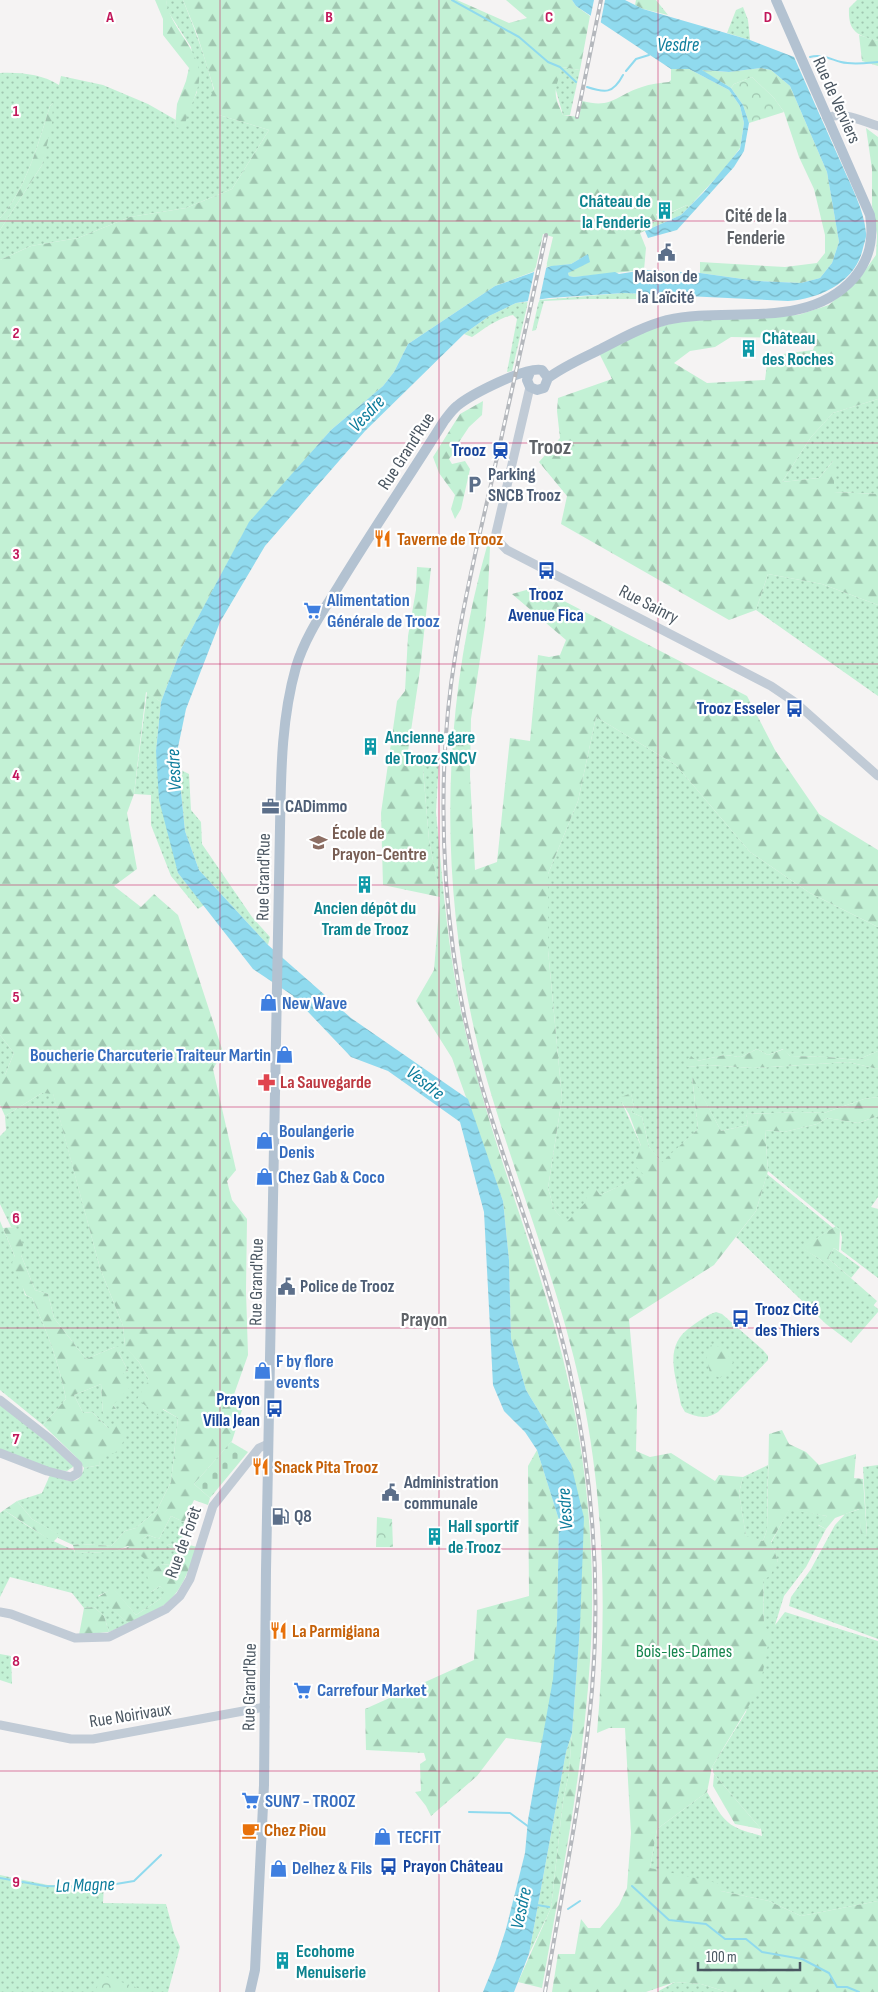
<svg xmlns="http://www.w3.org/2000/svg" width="878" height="1992" font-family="'Sofia Sans Condensed',sans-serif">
<defs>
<pattern id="grass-dots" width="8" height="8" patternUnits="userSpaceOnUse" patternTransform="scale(1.25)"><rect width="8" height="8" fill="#c3f1d5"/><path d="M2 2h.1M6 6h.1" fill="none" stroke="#a0c6b0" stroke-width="1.8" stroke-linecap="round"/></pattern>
<pattern id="forest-firs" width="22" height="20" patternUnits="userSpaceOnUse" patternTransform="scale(1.25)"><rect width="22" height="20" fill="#c3f1d5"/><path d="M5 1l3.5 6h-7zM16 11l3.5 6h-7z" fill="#a0c6b0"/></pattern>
<pattern id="cemetery-stones" width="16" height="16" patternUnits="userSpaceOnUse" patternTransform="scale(1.25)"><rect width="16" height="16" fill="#c3f1d5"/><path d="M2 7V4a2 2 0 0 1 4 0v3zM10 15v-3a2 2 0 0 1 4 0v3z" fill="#a0c6b0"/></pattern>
<pattern id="park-crowns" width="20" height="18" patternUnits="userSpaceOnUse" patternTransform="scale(1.25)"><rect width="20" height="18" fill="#c3f1d5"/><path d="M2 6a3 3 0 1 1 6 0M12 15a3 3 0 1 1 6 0" fill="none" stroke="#a0c6b0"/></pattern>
<pattern id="water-waves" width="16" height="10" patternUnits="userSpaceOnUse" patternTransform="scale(1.25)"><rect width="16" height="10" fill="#90daee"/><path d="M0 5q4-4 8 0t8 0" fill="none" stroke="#78b4c4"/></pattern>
</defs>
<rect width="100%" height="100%" fill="#f5f3f3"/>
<path fill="url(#grass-dots)" d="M 166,0 L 183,0 C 198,37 212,75 219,115 L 269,130 L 232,189 L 186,208 L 130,217 L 78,238 L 31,246 L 0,260 L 0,230 L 42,165 L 53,103 L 50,106 C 39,141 26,190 0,218 L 0,73 C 19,72 42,74 59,85 L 61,76 L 103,85 L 148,104 L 176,120 L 175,127 L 186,116 L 197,92 L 191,47 L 167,10 Z
M 857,0 L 878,0 L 878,41 C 857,35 848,32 849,8 Z
M 743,7 L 748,20 L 750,40 L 727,33 L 736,10 Z
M 562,67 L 580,70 L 570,115 L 563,115 L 555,87 Z
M 687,205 L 689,207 L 681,215 L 640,233 L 643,230 L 648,228 L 647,224 L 666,217 L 666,215 Z
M 624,293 L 691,297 L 691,299 L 584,299 L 544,301 L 536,330 L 532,331 L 539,300 Z
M 528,302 L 512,371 L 507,372 L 517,319 L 513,315 C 498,318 485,328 472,337 L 464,334 L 489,316 L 516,303 Z
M 878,399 L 878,494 L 834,492 L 833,461 L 819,478 L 782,482 L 811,437 L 833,413 Z
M 768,574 L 822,584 L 878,605 L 878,696 L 756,610 Z
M 147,692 L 161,702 L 156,751 L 178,873 L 204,905 L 198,909 L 171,876 L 151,825 L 151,795 L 134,794 Z
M 596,717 L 676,765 L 750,852 L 810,893 L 878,927 L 878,1051 L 857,1060 L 827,1057 L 790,1056 L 783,1049 L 768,1055 L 757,1049 L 741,1057 L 725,1055 L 697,1061 L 687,1067 L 707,1065 L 753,1068 L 848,1062 L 878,1069 L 878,1097 L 864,1099 L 824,1113 L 800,1112 L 746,1114 L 748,1125 L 721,1131 L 692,1077 L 698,1129 L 662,1163 L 649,1147 L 642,1117 L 631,1112 L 634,1106 L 631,1094 L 620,1098 L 641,1146 L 645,1175 L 600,1195 L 592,1185 L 588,1201 L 566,1224 L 554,1209 L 548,1188 L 562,1098 L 548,950 L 548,874 L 578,801 Z
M 422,757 L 439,758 L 436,812 L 444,897 L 440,897 L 429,840 Z
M 179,769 L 189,774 L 191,810 L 201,822 L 202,844 L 252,917 L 270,937 L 268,945 L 199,870 L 185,831 Z
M 0,1035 L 14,1053 L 5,1075 L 0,1075 Z
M 42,1093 L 53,1093 L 100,1268 L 123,1326 L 125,1346 L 139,1362 L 149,1380 L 158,1414 L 162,1409 L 178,1418 L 171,1482 L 157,1510 L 136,1528 L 125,1531 L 111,1546 L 81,1544 L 73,1545 L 58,1538 L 59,1535 L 32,1519 L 17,1501 L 42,1493 L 50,1475 C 65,1479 79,1489 84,1468 L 100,1465 L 98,1457 L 108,1428 L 92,1412 L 83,1413 L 74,1395 L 101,1384 L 103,1413 L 116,1409 L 113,1405 L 122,1373 L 128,1371 L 119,1353 L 124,1347 L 115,1347 L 86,1359 L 54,1318 L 48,1294 L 35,1290 L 21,1255 L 15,1227 L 11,1227 L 0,1204 L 0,1136 L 6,1130 L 5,1116 Z
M 878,1116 L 878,1197 L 871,1207 L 878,1209 L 878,1278 L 841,1250 L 842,1237 L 840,1230 L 768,1171 L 765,1130 L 784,1132 L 817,1124 L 827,1118 L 858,1123 Z
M 767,1174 L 833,1228 L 802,1248 L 820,1259 L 878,1309 L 878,1312 L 851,1343 L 826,1324 L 736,1237 L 756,1211 Z
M 0,1221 L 15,1257 L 25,1295 L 32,1298 C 47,1331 59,1363 66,1399 L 43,1425 L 0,1390 Z
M 834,1248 L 860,1267 L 851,1278 L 828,1258 Z
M 716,1312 L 722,1314 L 763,1350 L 768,1356 L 768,1360 L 718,1412 C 706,1420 697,1417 685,1412 L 681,1405 C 676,1375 662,1346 692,1326 C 700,1320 707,1315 716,1312 Z
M 0,1402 L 73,1462 L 73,1467 L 67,1471 L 54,1470 L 0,1449 Z
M 768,1465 L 767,1530 L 763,1541 L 746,1537 L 739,1493 L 743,1477 Z
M 878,1465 L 878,1639 L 789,1606 L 791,1597 L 811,1569 L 835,1525 L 845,1514 L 860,1509 L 861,1534 L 867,1536 L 863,1467 Z
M 789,1509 L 827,1516 L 818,1525 L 826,1529 L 806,1567 L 784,1596 L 775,1625 L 785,1612 L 878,1641 L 878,1901 L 801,1916 L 769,1901 L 721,1891 L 650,1868 L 657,1829 L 707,1792 C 725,1823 727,1827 762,1836 L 761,1829 L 714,1774 L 712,1767 L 746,1712 L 764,1625 L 763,1580 L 778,1561 L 771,1543 Z
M 4,1510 C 27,1526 48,1540 74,1550 L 75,1553 C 103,1552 125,1554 148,1535 L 159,1539 L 171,1516 L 184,1522 L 182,1543 L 167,1545 L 185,1558 L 174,1564 L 160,1565 L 151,1592 L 160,1586 L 166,1591 L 160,1599 L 136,1615 L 113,1589 L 98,1596 L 129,1624 L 109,1632 L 104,1616 L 94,1607 L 84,1608 L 72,1593 L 10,1577 L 0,1597 L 0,1513 Z
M 0,1654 L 11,1656 L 12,1684 L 0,1680 Z
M 572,1733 L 569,1773 L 563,1801 L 551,1908 L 529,1954 L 566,1752 Z
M 0,1875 L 48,1885 L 104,1885 L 103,1903 L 166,1904 L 174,1933 L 180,1947 L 168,1992 L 0,1992 Z
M 675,1982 L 701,1984 L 727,1992 L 657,1992 Z"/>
<path fill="url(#forest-firs)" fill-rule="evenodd" d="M 155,0 L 166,0 C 169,25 194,44 199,70 C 202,91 187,109 184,129 L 175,127 L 177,104 L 186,81 L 189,68 L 163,35 L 163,19 Z
M 183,0 L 457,0 L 509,23 L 527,18 L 506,0 L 572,0 L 576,6 L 590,16 L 580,70 L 562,67 C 556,90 551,90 563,115 L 579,117 L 582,101 C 613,109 616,95 642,87 C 650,84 660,83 669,82 L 671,80 L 671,69 L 689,69 L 729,90 L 740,106 L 744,123 L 740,148 L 726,167 L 689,207 L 687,205 L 669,213 L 666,205 L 660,208 L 661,212 L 656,214 L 658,219 L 647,224 L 646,221 L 641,223 L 643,230 L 640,233 L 646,248 L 644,270 L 574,277 L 569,276 L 568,273 L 587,255 L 571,264 L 546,267 L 553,237 L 543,234 L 535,271 L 495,286 L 408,344 L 394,372 L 383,386 L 331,430 L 249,523 L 181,649 L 161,702 L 146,692 L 134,794 L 127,813 L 137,869 L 114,886 L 141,907 L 154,894 L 178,915 L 223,1052 L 213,1069 L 236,1170 L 227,1181 L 232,1200 L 247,1219 L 246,1291 L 248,1355 L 232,1400 L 242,1410 L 232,1441 L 194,1484 L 210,1498 L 208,1505 L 194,1500 L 184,1522 L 171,1516 L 159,1539 L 148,1535 L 138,1543 L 152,1556 L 146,1560 L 128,1546 L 113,1552 L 75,1553 L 73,1545 L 81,1544 L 111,1546 L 125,1531 L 136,1528 L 157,1510 L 171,1482 L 178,1418 L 163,1409 L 158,1415 L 137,1399 L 149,1380 L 139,1362 L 125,1347 L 119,1353 L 128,1371 L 123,1373 L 130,1387 L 113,1405 L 116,1409 L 103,1414 L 101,1384 L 74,1395 L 83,1413 L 92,1412 L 108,1428 L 121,1423 L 126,1436 L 118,1452 L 99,1457 L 100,1465 L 84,1468 L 76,1457 L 43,1425 L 66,1399 C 59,1363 47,1331 32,1298 L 26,1295 L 12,1263 L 15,1257 L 3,1228 L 15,1227 L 23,1244 L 21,1255 L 35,1290 L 48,1294 L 54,1318 L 86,1359 L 115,1347 L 125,1346 L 123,1326 L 100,1268 L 53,1094 L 42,1093 L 5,1116 L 0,1105 L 0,1075 L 5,1075 L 14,1053 L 0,1035 L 0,260 L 31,246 L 78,238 L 130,217 L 186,208 L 232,189 L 269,130 L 219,115 L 207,104 L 214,89 L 197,34 Z
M 636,0 L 656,0 L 668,15 L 643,9 L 635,5 Z
M 859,35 L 878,41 L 878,66 L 862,61 Z
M 761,68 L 771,70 L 790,86 L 827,172 L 839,242 L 832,263 L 820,278 L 801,283 L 757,281 L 700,273 L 700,262 L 785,267 L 817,263 L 825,253 L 825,235 L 814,189 L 799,157 L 784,112 L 774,98 L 752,77 L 734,84 L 731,88 L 701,70 L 729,72 Z
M 53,103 L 52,124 L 42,165 L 0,230 L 0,218 C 26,190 39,141 50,106 Z
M 866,128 L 878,137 L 878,399 L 833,413 L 811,437 L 782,482 L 819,478 L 834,460 L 834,492 L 878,494 L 878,605 L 822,584 L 768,574 L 756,610 L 729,620 L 561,524 L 567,496 L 539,462 L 560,438 L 557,411 L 558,398 L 612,379 L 599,353 L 651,329 L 693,318 L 798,315 L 829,305 L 859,279 L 876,255 L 877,235 L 872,206 L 872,169 ZM 731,337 L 806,338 L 816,342 L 813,350 L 768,356 L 765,380 L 707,383 L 674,363 L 690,351 L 715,347 Z
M 483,401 L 482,415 L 469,427 L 459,442 L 461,445 L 449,459 L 452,464 L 465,461 L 470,469 L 461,509 L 455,519 L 451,509 L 455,495 L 439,473 L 433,457 L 460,414 Z
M 487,546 L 490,547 L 488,591 L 485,626 L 471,719 L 470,776 L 475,870 L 497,862 L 510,738 L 530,741 L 538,655 L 549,657 L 560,655 L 566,640 L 512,594 L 537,587 L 747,696 L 775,750 L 819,814 L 878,850 L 878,927 L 810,893 L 750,852 L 676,765 L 596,717 L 578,801 L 548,874 L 548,950 L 562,1098 L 548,1188 L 554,1209 L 566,1223 L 587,1201 L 585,1192 L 592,1184 L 600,1195 L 644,1175 L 634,1165 L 641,1146 L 629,1114 L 619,1098 L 631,1093 L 634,1106 L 631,1112 L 642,1117 L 649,1147 L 662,1162 L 698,1129 L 692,1076 L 721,1131 L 748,1125 L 746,1114 L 800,1112 L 824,1113 L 864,1099 L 878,1097 L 878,1116 L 858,1123 L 827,1118 L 817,1124 L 784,1132 L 765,1130 L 768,1171 L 756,1211 L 714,1265 L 629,1319 L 637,1406 L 636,1451 L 650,1457 L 671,1453 L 715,1481 L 719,1475 L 743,1477 L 739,1493 L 746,1536 L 763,1541 L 767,1530 L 769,1434 L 782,1430 L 789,1444 L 806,1452 L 819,1465 L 856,1454 L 854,1478 L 863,1479 L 867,1536 L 861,1535 L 859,1509 L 835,1518 L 826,1529 L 817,1524 L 827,1516 L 789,1510 L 771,1542 L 778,1561 L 770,1576 L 763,1580 L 764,1625 L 770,1634 L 760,1687 L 712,1767 L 707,1792 L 657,1829 L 650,1868 L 717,1883 L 721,1891 L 769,1901 L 801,1916 L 878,1901 L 878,1992 L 727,1992 L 701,1984 L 675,1982 L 646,1992 L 552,1992 L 558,1954 L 575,1954 L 581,1919 L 588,1928 L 600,1928 L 619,1905 L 627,1888 L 631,1833 L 625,1728 L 609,1728 L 597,1733 C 607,1617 605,1502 581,1388 C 558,1283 517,1183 487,1080 C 438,907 438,719 487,546 Z
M 417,567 L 431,568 L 420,670 L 408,751 L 422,757 L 429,840 L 440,896 L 444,897 C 450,953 458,1007 473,1062 C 501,1172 546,1277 570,1389 C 589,1478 596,1571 590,1661 C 583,1771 561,1880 542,1988 L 518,1982 L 551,1908 L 563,1801 L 569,1773 L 580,1627 L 571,1464 L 526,1390 L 511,1338 L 509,1260 L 503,1201 L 452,1058 L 416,1001 L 434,970 L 440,897 L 383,885 L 381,813 L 397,701 L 405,691 L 408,636 L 416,590 Z
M 757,1049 L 768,1055 L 784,1049 L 790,1056 L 827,1057 L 857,1060 L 878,1051 L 878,1069 L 848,1062 L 753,1068 L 707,1065 L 688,1067 L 685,1061 L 691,1056 L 697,1061 L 725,1055 L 741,1057 Z
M 836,1226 L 840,1230 L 839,1251 L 834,1248 L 828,1258 L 877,1301 L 873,1306 L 820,1259 L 801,1248 Z
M 711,1345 L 726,1348 L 726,1353 L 733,1362 L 728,1371 L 720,1378 L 710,1373 L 706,1355 Z
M 537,1450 L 559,1520 L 557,1622 L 554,1679 L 542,1743 L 506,1738 L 477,1776 L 431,1816 L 426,1806 L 415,1792 L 421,1791 L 420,1764 L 426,1760 L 424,1753 L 366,1750 L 365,1709 L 474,1660 L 477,1610 L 529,1596 L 528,1466 Z
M 17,1501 L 32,1519 L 60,1535 L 53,1542 L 4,1510 Z
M 182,1543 L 197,1547 C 189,1569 182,1594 161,1607 C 151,1614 140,1618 129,1624 L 98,1597 L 113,1588 L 136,1615 L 160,1599 L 165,1591 L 160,1586 L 151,1592 L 147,1575 L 160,1565 L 174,1564 L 185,1558 L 167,1545 Z
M 94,1607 L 104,1616 L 109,1632 L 79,1635 L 84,1608 Z
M 714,1774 L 761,1829 L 735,1824 L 713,1786 Z"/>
<path fill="url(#cemetery-stones)" d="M 231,1442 L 248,1452 L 210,1498 L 194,1484 Z"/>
<path fill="url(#park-crowns)" d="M 752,77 L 774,98 L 784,112 L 749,123 L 743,105 L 731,88 L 734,84 Z
M 377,1517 L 392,1519 L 393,1547 L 376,1547 Z
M 102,1975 L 149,1992 L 95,1992 Z"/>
<path fill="url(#water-waves)" d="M 572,0 L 625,0 L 643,9 L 750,40 L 794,57 C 810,93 826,129 842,165 C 851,186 864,209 866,233 C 867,237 864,243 863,248 C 856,282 820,299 788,301 L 624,293 L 549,298 L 516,303 L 489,316 L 464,334 L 365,431 L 265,546 L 220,622 L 186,709 L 177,752 L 185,831 L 199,870 L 268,945 L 351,1018 L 468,1099 L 503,1201 L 509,1260 L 511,1338 L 526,1390 L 571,1464 L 584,1518 L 580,1627 L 572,1733 L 566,1752 L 529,1954 L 514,1992 L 483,1992 L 496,1960 L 506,1929 L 525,1853 L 528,1820 L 553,1679 L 557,1622 L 559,1520 L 537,1450 L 525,1432 L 504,1411 L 493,1385 L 484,1212 L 460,1122 L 388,1071 L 351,1057 L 292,995 L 253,969 L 178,873 L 159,800 L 156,751 L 161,702 L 181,649 L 249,522 L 331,430 L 383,386 L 394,372 L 408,344 L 495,286 L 551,266 L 571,264 L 588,254 L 590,262 L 568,273 L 569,276 L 574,277 L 615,272 L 619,274 L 644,270 L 700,273 L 757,281 L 801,283 L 820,278 L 832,263 L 839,242 L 827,172 L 790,86 L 771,70 L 761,68 L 729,72 L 702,70 L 731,88 L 743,105 L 749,123 L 744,151 L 734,167 L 677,230 L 648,238 L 645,231 L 681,215 L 704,192 L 740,149 L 744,123 L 740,106 L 729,90 L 689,69 L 671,69 L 576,6 Z"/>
<path fill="#f5f3f3" d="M 594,0 L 605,0 L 600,26 L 590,19 Z
M 547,264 L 539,302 L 527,305 L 535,268 Z"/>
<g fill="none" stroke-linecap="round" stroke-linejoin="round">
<path stroke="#90daee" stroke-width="2" d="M 452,0 L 519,37 L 548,62 L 560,67 L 576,82
M 810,57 C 822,54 830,59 841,62 C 853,65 866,63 878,62
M 626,71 L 636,59 L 649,55
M 587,87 C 605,93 613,94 623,75
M 469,1812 L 510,1813 L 529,1827
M 0,1878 L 45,1886 L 98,1887 L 134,1881 L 161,1855
M 632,1886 L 669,1920 L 706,1924 L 725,1939 L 746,1939 L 762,1952 L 802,1959 L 829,1973 L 837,1987 L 847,1987 L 859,1992
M 537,1905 L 549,1907
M 568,1909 L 580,1901"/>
<path stroke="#c1cbd6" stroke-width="9" d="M 827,118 C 844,111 861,121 878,126
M 530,387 L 496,533 L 499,542 L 507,550 L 771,686 L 796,703 L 878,776
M 0,1400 L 50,1439 L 78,1465 L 78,1473 L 71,1477 L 47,1471 L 0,1453
M 0,1612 L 11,1614 L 75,1638 L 109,1637 L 166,1609 L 180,1596 L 190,1579 L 213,1506 L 259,1448 L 268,1444
M 0,1725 L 71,1739 L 93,1739 L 265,1707"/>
<path stroke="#b3c2d1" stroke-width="10" d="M 548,378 C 564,366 583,358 601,349 C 622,338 644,326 667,320 C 728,306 807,331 854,278 C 870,259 874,239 870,215 L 776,0
M 250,1992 L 255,1970 L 264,1785 L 266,1570 L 280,828 C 281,774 281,720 296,667 C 305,637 322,613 338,587 C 372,531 409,477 444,421 C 448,416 452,410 457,406 C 470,395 526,366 542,370 L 548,378 L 544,388 L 537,390 L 530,387 L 527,380 L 530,372"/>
<defs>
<path id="rail" d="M 577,117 L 601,0
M 545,1992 C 562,1892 583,1791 592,1690 C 601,1582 592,1473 569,1368 C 547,1271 509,1180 481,1084 C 462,1018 451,950 446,881 C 441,806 443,731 455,657 C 464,600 477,545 490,489 C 508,405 528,320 546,235"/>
</defs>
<use href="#rail" stroke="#b5b8bd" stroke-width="4"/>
<use href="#rail" stroke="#fff" stroke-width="2" stroke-dasharray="5.5" stroke-linecap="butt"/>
</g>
<path fill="none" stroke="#c2185b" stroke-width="1" stroke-opacity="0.55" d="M 220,0 L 220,1992M 439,0 L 439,1992M 658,0 L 658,1992M 0,221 L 878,221M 0,443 L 878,443M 0,664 L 878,664M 0,885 L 878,885M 0,1107 L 878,1107M 0,1328 L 878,1328M 0,1549 L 878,1549M 0,1771 L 878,1771"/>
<defs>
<symbol id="building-bare" viewBox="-9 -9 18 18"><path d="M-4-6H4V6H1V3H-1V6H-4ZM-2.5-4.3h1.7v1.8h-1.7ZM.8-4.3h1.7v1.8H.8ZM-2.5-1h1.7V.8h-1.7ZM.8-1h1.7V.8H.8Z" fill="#0f9aa8" stroke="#fff" stroke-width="2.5" paint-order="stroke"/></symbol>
<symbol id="civic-bare" viewBox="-9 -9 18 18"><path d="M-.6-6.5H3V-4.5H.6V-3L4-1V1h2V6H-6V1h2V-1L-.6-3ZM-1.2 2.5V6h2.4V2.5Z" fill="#5c6f8a" stroke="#fff" stroke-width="2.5" paint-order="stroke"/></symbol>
<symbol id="station-bare" viewBox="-9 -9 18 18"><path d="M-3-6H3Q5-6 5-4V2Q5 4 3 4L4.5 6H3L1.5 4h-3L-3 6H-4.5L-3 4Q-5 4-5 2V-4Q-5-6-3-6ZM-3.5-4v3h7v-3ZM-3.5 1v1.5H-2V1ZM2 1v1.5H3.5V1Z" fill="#1a4fb4" stroke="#fff" stroke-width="2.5" paint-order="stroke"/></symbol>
<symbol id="parking-bare" viewBox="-9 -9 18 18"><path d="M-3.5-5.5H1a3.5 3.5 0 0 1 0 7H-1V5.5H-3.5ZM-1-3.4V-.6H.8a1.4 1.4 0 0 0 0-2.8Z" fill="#5c6f8a" stroke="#fff" stroke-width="2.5" paint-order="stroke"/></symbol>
<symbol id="restaurant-bare" viewBox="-9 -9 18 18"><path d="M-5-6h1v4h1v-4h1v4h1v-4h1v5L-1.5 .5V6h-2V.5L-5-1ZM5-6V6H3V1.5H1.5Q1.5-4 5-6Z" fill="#e8710a" stroke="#fff" stroke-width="2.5" paint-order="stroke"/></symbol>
<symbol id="bus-bare" viewBox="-9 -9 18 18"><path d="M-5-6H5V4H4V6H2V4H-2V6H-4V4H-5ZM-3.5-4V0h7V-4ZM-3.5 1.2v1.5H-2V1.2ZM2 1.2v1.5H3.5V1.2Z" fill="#1a4fb4" stroke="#fff" stroke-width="2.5" paint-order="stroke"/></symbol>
<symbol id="supermarket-bare" viewBox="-9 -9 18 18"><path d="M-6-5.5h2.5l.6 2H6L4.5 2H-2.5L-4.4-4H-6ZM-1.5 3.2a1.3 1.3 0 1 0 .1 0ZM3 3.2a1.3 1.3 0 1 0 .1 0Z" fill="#3f7fe0" stroke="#fff" stroke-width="2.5" paint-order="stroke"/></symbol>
<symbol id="office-bare" viewBox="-9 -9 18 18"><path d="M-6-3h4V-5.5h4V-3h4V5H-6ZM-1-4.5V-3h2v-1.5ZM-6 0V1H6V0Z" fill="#5c6f8a" stroke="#fff" stroke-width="2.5" paint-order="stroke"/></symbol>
<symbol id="school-bare" viewBox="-9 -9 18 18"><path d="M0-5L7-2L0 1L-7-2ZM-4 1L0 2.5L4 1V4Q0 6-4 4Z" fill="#8d6e63" stroke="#fff" stroke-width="2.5" paint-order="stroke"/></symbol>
<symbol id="shop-bare" viewBox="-9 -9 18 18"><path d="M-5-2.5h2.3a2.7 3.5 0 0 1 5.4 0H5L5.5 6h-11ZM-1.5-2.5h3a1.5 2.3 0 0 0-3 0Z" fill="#3f7fe0" stroke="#fff" stroke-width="2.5" paint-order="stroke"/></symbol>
<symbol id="pharmacy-bare" viewBox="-9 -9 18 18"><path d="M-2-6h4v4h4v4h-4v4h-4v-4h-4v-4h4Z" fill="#e0444e" stroke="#fff" stroke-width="2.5" paint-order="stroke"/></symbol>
<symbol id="fuel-bare" viewBox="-9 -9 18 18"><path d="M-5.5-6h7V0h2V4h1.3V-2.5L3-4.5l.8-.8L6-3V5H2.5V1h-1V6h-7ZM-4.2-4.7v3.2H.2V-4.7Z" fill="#5c6f8a" stroke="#fff" stroke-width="2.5" paint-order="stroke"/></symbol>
<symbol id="cafe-bare" viewBox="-9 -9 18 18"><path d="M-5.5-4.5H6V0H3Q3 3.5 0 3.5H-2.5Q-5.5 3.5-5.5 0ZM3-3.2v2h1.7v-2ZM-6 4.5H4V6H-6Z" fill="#e8710a" stroke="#fff" stroke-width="2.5" paint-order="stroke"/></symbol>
</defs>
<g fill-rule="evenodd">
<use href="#building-bare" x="652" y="198" width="25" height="25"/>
<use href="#civic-bare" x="654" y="240" width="25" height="25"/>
<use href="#building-bare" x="736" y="336" width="25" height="25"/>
<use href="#station-bare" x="488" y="438" width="25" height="25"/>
<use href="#parking-bare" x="462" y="472" width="25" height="25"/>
<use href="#restaurant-bare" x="370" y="526" width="25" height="25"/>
<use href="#bus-bare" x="534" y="558" width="25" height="25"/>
<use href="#supermarket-bare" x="300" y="598" width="25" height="25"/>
<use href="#bus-bare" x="782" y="696" width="25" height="25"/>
<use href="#building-bare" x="358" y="734" width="25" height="25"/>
<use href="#office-bare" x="258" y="794" width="25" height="25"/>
<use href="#school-bare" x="306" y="830" width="25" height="25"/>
<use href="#building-bare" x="352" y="872" width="25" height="25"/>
<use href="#shop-bare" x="256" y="990" width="25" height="25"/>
<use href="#shop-bare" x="272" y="1042" width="25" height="25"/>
<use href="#pharmacy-bare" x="254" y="1070" width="25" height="25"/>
<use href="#shop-bare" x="252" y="1128" width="25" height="25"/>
<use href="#shop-bare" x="252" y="1164" width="25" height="25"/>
<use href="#civic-bare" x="274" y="1274" width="25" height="25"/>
<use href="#bus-bare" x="728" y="1306" width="25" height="25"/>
<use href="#shop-bare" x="250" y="1358" width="25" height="25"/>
<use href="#bus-bare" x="262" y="1396" width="25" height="25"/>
<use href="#restaurant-bare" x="248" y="1454" width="25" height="25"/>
<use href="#civic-bare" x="378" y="1480" width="25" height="25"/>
<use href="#fuel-bare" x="268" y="1504" width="25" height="25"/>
<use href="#building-bare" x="422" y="1524" width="25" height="25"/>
<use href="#restaurant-bare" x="266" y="1618" width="25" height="25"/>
<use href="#supermarket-bare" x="290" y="1678" width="25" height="25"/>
<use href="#supermarket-bare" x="238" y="1788" width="25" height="25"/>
<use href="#cafe-bare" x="238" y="1818" width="25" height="25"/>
<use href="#shop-bare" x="370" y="1824" width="25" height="25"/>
<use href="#bus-bare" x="376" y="1854" width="25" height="25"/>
<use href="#shop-bare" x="266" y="1856" width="25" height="25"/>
<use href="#building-bare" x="270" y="1948" width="25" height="25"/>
</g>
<g text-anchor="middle" stroke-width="4.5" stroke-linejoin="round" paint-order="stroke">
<g font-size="18" fill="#4a5661" stroke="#fff">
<text transform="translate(837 100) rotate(66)" y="6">Rue de Verviers</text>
<text transform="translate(406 451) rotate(-57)" y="6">Rue Grand'Rue</text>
<text transform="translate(649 604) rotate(27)" y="6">Rue Sainry</text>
<text transform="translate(263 877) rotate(-89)" y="6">Rue Grand'Rue</text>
<text transform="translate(256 1282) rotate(-89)" y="6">Rue Grand'Rue</text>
<text transform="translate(183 1542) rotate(-70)" y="6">Rue de Forêt</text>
<text transform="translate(249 1687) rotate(-89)" y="6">Rue Grand'Rue</text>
<text transform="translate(130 1715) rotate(-9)" y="6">Rue Noirivaux</text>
</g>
<g font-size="18" font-weight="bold" fill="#0d838f" stroke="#fff" text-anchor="start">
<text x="651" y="207" text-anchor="end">Château de<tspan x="651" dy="21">la Fenderie</tspan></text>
<text x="762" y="344">Château<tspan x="762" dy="21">des Roches</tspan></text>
<text x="385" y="743">Ancienne gare<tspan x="385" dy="21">de Trooz SNCV</tspan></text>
<text x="365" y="914" text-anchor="middle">Ancien dépôt du<tspan x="365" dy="21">Tram de Trooz</tspan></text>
<text x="448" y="1532">Hall sportif<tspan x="448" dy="21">de Trooz</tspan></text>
<text x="296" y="1957">Ecohome<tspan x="296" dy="21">Menuiserie</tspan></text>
</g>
<g font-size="18" font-weight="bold" fill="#4e5e75" stroke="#fff" text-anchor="start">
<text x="666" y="282" text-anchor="middle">Maison de<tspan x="666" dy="21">la Laïcité</tspan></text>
<text x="488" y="480">Parking<tspan x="488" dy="21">SNCB Trooz</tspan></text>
<text x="285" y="812">CADimmo</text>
<text x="300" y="1292">Police de Trooz</text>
<text x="404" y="1488">Administration<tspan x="404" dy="21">communale</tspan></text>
<text x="294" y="1522">Q8</text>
</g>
<g font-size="18" font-weight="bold" fill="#164399" stroke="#fff" text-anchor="end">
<text x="486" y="456">Trooz</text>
<text x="546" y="600" text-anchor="middle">Trooz<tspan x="546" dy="21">Avenue Fica</tspan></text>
<text x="780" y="714">Trooz Esseler</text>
<text x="755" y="1315" text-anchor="start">Trooz Cité<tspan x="755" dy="21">des Thiers</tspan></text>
<text x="260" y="1405">Prayon<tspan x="260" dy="21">Villa Jean</tspan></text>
<text x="403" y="1872" text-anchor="start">Prayon Château</text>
</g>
<g font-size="18" font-weight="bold" fill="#c56008" stroke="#fff" text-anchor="start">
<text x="397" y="545">Taverne de Trooz</text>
<text x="274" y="1473">Snack Pita Trooz</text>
<text x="292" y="1637">La Parmigiana</text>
<text x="264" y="1836">Chez Piou</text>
</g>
<g font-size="18" font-weight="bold" fill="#366cbe" stroke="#fff" text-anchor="start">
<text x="327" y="606">Alimentation<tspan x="327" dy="21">Générale de Trooz</tspan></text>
<text x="282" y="1009">New Wave</text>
<text x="271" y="1061" text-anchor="end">Boucherie Charcuterie Traiteur Martin</text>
<text x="279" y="1137">Boulangerie<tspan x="279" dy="21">Denis</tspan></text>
<text x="278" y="1183">Chez Gab &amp; Coco</text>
<text x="276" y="1367">F by flore<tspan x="276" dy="21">events</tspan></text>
<text x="317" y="1696">Carrefour Market</text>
<text x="265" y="1807">SUN7 - TROOZ</text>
<text x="397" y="1843">TECFIT</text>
<text x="292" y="1874">Delhez &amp; Fils</text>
</g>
<g font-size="18" font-weight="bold" fill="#785e54" stroke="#fff" text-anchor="start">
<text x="332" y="839">École de<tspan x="332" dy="21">Prayon-Centre</tspan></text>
</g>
<g font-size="18" font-weight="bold" fill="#be3a42" stroke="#fff" text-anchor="start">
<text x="280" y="1088">La Sauvegarde</text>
</g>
<g font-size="18" fill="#17864f" stroke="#fff">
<text x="684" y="1657">Bois-les-Dames</text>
</g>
<g font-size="19" font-style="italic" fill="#0c7c9b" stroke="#fff">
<text x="678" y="51">Vesdre</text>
<text transform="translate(366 413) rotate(-46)" y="7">Vesdre</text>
<text transform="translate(173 770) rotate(-93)" y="7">Vesdre</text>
<text transform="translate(426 1082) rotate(38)" y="7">Vesdre</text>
<text transform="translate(564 1509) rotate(-94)" y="7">Vesdre</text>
<text transform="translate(85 1884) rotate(-2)" y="7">La Magne</text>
<text transform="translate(520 1908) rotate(-78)" y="7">Vesdre</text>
</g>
<g font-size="19" font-weight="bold" fill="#5f6368" stroke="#fff">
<text x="756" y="222">Cité de la<tspan x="756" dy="22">Fenderie</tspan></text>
<text x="424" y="1326">Prayon</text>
</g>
<g font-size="22" font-weight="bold" fill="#5f6368" stroke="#fff">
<text x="550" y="454">Trooz</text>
</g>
</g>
<g font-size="16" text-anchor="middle" font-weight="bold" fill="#c2185b" stroke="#fff" stroke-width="4.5" stroke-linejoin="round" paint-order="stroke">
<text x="110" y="22">A</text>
<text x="329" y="22">B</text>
<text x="549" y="22">C</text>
<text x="768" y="22">D</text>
<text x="16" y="116">1</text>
<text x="16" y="338">2</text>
<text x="16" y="559">3</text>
<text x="16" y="780">4</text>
<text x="16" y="1002">5</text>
<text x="16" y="1223">6</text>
<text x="16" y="1444">7</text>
<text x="16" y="1666">8</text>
<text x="16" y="1887">9</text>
</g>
<path d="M698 1962v8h102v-8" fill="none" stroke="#4a5661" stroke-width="2.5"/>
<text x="706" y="1962" font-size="15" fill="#4a5661" stroke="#ffffff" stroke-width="4" paint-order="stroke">100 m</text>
</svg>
